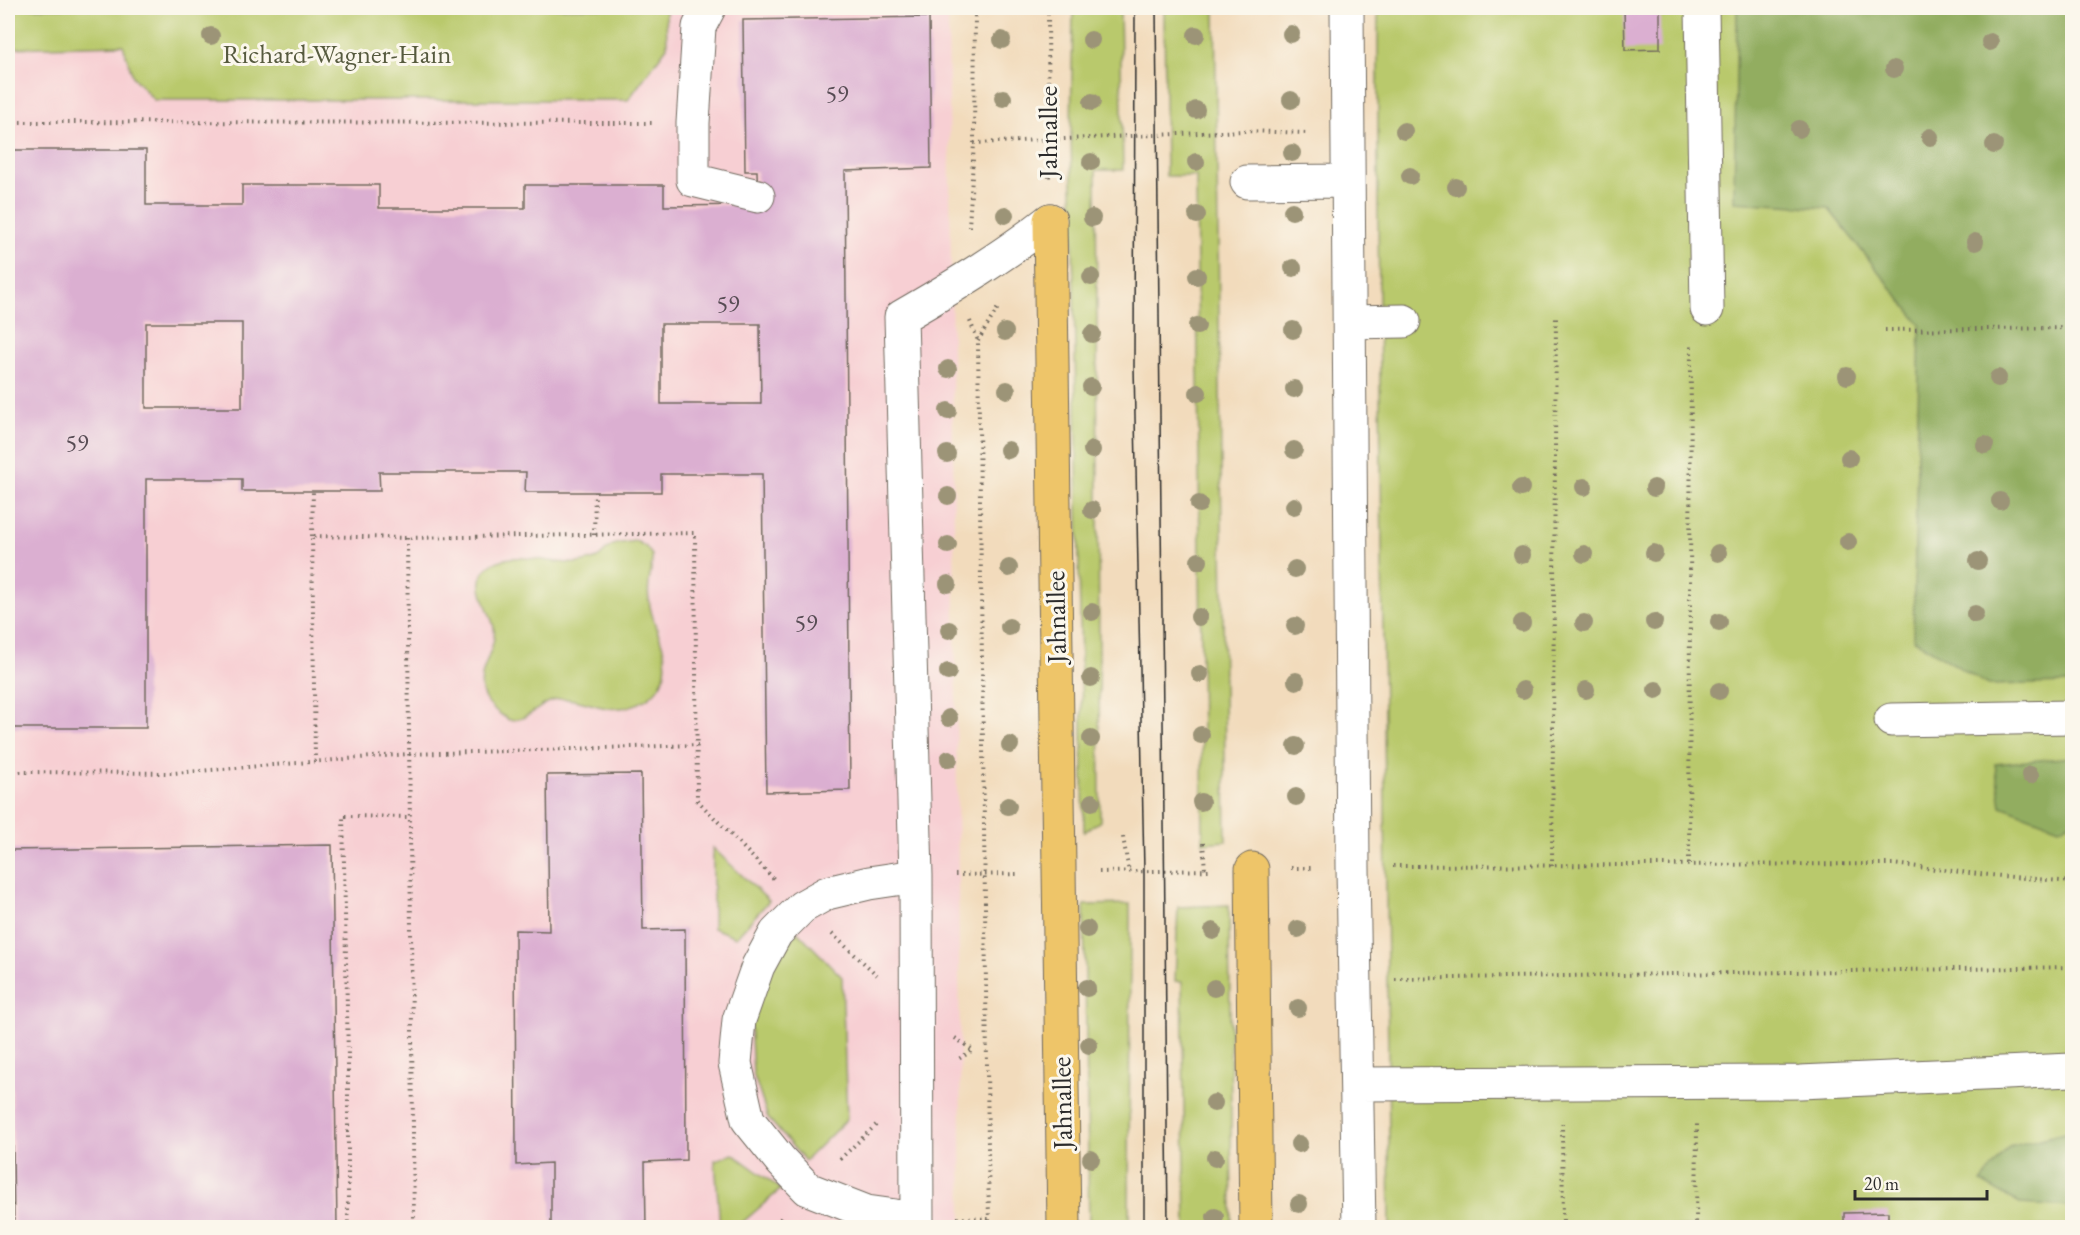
<svg xmlns="http://www.w3.org/2000/svg" width="2080" height="1235" font-family="'EB Garamond',serif">
<rect width="100%" height="100%" fill="#fbf7ec"/>
<filter id="ink" filterUnits="userSpaceOnUse"><feTurbulence type="fractalNoise" baseFrequency=".0167" numOctaves="2"/><feDisplacementMap in="SourceGraphic" scale="12" xChannelSelector="R" yChannelSelector="G"/><feConvolveMatrix kernelMatrix="1 2 1 2 8 2 1 2 1" color-interpolation-filters="sRGB"/></filter>
<filter id="wash" filterUnits="userSpaceOnUse"><feTurbulence type="fractalNoise" baseFrequency=".008" numOctaves="4" result="noise"/><feDisplacementMap in="SourceGraphic" scale="24" xChannelSelector="R" yChannelSelector="G"/><feGaussianBlur stdDeviation="1.35" result="paint"/><feColorMatrix in="noise" values="0 0 0 0 0 0 0 0 0 0 0 0 0 0 0 0 0 1.4 0 .05"/><feComposite in="paint" operator="in"/></filter>
<g filter="url(#wash)">
<rect width="100%" height="100%" fill="#f2dbbc"/>
<path fill="#f7cfd3" d="M 666,8 L 948,8 L 962,1227 L 8,1227 L 8,48 L 123,45 L 133,77 L 154,100 L 627,100 L 667,47 Z"/>
<path fill="#b9c96c" stroke="#727a4c" stroke-width="1.5" d="M 8,8 L 666,8 L 667,47 L 628,100 L 154,100 L 133,77 L 123,45 L 8,48 Z
M 1073,8 L 1120,8 L 1123,170 L 1096,170 L 1100,821 L 1084,832 L 1071,134 Z
M 1164,8 L 1215,8 L 1226,841 L 1203,843 L 1196,176 L 1166,176 Z
M 1378,8 L 2072,8 L 2072,1227 L 1390,1227 L 1378,219 Z
M 636,541 L 646,547 L 652,555 C 653,570 646,584 649,600 C 651,620 660,633 664,652 C 672,683 650,704 621,708 C 598,711 581,697 559,699 C 544,701 535,713 522,718 C 519,720 513,720 509,720 C 501,715 490,708 485,699 C 472,674 498,650 494,628 C 490,607 468,581 491,565 C 513,549 553,565 577,563 C 584,562 594,560 599,557 C 604,553 608,547 613,545 C 620,542 629,542 636,541 Z
M 713,848 L 769,901 L 736,937 L 713,928 Z
M 1130,904 L 1129,1227 L 1089,1227 L 1084,905 Z
M 1229,905 L 1232,1227 L 1186,1227 L 1182,982 L 1175,981 L 1178,907 Z
M 797,931 L 842,977 L 847,1119 L 805,1161 L 768,1118 L 753,1073 L 750,1021 L 771,969 Z
M 733,1154 L 781,1189 L 737,1227 L 720,1227 L 715,1160 Z"/>
<path fill="#92ad60" stroke="#5e6c46" stroke-width="1.5" d="M 1737,8 L 2072,8 L 2072,683 L 1988,685 L 1913,639 L 1920,324 L 1828,208 L 1734,202 Z
M 2072,757 L 2072,822 L 2059,828 L 2001,806 L 1995,764 Z
M 2072,1131 L 2072,1207 L 2020,1204 L 1981,1182 L 2009,1147 Z"/>
<g id="blocks">
<path fill="#dbafd1" fill-rule="evenodd" d="M 1624,8 L 1660,8 L 1660,49 L 1625,50 Z
M 929,17 L 931,168 L 845,171 L 850,790 L 766,792 L 762,474 L 661,474 L 661,492 L 525,492 L 526,472 L 379,472 L 380,491 L 242,491 L 242,479 L 146,479 L 146,728 L 8,728 L 8,150 L 146,150 L 146,205 L 242,205 L 242,185 L 379,185 L 379,208 L 525,208 L 525,185 L 664,185 L 664,206 L 758,205 L 757,171 L 745,171 L 743,20 ZM 146,323 L 242,323 L 242,408 L 146,408 ZM 661,324 L 760,324 L 761,404 L 661,404 Z
M 641,774 L 643,930 L 685,929 L 686,1160 L 645,1162 L 646,1228 L 551,1228 L 551,1163 L 516,1165 L 515,930 L 549,931 L 547,775 Z
M 332,845 L 337,1228 L 14,1228 L 9,850 Z
M 1888,1212 L 1888,1228 L 1844,1228 L 1844,1213 Z"/>
</g>
</g>
<g filter="url(#ink)">
<use href="#blocks" fill-opacity="0" stroke="#71695e" stroke-width="1.5"/>
<g fill="none" stroke-linecap="round" stroke-linejoin="round">
<defs>
<path id="minor" d="M 709,8 L 699,27 L 693,123 L 693,180 L 758,196
M 1347,8 L 1353,868 L 1359,1228
M 1702,8 L 1707,309
M 1247,182 L 1348,181
M 1349,322 L 1404,321
M 1891,720 L 2072,717
M 916,876 L 869,883 L 827,893 L 802,907 L 776,933 L 758,966 L 739,1020 L 735,1063 L 748,1120 L 781,1161 L 808,1189 L 867,1212 L 917,1219
M 1357,1084 L 1800,1082 L 2072,1070
M 917,1228 L 916,876 L 901,317 C 953,287 1003,257 1050,220"/>
<path id="major" d="M 1050,220 L 1064,1228
M 1252,869 L 1256,1228"/>
</defs>
<use href="#minor" stroke="#71695e" stroke-width="35"/>
<use href="#major" stroke="#71695e" stroke-width="35"/>
<path stroke="#71695e" stroke-width="4" stroke-dasharray="1.5 4.5" stroke-linecap="butt" d="M 1048,8 L 1049,181
M 8,122 L 653,123
M 974,143 L 1245,131 L 1309,133
M 969,227 L 974,143 L 975,8
M 970,321 L 978,341 L 989,1228
M 1885,330 L 2072,328
M 978,341 L 999,306
M 594,535 L 595,492
M 312,536 L 313,491
M 407,538 L 414,1228
M 315,762 L 312,536 L 407,538 L 695,533 L 697,800 L 774,879
M 8,774 L 20,772 L 174,773 L 409,754 L 698,745
M 1123,837 L 1129,872
M 1203,843 L 1205,870
M 1689,864 L 1691,343
M 1393,866 L 1893,864 L 1978,874 L 2072,882
M 1552,866 L 1556,315
M 1291,868 L 1314,868
M 1099,872 L 1212,870
M 955,875 L 1020,874
M 832,934 L 877,975
M 1395,979 L 2072,967
M 955,1038 L 973,1050 L 957,1060
M 1562,1123 L 1563,1228
M 840,1159 L 876,1125
M 957,1218 L 989,1219
M 348,1228 L 348,1058 L 343,816 L 411,817
M 772,1228 L 782,1217
M 1696,1228 L 1697,1122"/>
<use href="#minor" stroke="#fff" stroke-width="33"/>
<use href="#major" stroke="#eec569" stroke-width="33"/>
<path stroke="#2b2b2b" stroke-width="1.5" d="M 1135,8 L 1134,366 L 1144,871 L 1144,1228
M 1156,8 L 1168,1228"/>
</g>
<g fill="#9c9477">
<circle cx="1291" cy="34" r="9"/>
<circle cx="1196" cy="35" r="9"/>
<circle cx="211" cy="36" r="9"/>
<circle cx="1002" cy="40" r="9"/>
<circle cx="1091" cy="40" r="9"/>
<circle cx="1990" cy="42" r="9"/>
<circle cx="1894" cy="69" r="9"/>
<circle cx="1003" cy="98" r="9"/>
<circle cx="1291" cy="100" r="9"/>
<circle cx="1092" cy="102" r="9"/>
<circle cx="1196" cy="110" r="9"/>
<circle cx="1799" cy="129" r="9"/>
<circle cx="1404" cy="131" r="9"/>
<circle cx="1930" cy="137" r="9"/>
<circle cx="1994" cy="145" r="9"/>
<circle cx="1292" cy="153" r="9"/>
<circle cx="1091" cy="162" r="9"/>
<circle cx="1196" cy="162" r="9"/>
<circle cx="1410" cy="176" r="9"/>
<circle cx="1456" cy="187" r="9"/>
<circle cx="1292" cy="211" r="9"/>
<circle cx="1005" cy="215" r="9"/>
<circle cx="1197" cy="215" r="9"/>
<circle cx="1092" cy="218" r="9"/>
<circle cx="1975" cy="242" r="9"/>
<circle cx="1293" cy="268" r="9"/>
<circle cx="1197" cy="276" r="9"/>
<circle cx="1091" cy="277" r="9"/>
<circle cx="1197" cy="326" r="9"/>
<circle cx="1293" cy="330" r="9"/>
<circle cx="1005" cy="332" r="9"/>
<circle cx="1092" cy="334" r="9"/>
<circle cx="948" cy="369" r="9"/>
<circle cx="1847" cy="376" r="9"/>
<circle cx="1998" cy="378" r="9"/>
<circle cx="1091" cy="387" r="9"/>
<circle cx="1294" cy="389" r="9"/>
<circle cx="1007" cy="390" r="9"/>
<circle cx="1198" cy="393" r="9"/>
<circle cx="948" cy="411" r="9"/>
<circle cx="1985" cy="445" r="9"/>
<circle cx="1008" cy="450" r="9"/>
<circle cx="1092" cy="450" r="9"/>
<circle cx="1294" cy="450" r="9"/>
<circle cx="947" cy="454" r="9"/>
<circle cx="1849" cy="458" r="9"/>
<circle cx="1584" cy="487" r="9"/>
<circle cx="1521" cy="488" r="9"/>
<circle cx="1654" cy="488" r="9"/>
<circle cx="948" cy="496" r="9"/>
<circle cx="2000" cy="501" r="9"/>
<circle cx="1199" cy="504" r="9"/>
<circle cx="1294" cy="506" r="9"/>
<circle cx="1092" cy="510" r="9"/>
<circle cx="1848" cy="542" r="9"/>
<circle cx="948" cy="545" r="9"/>
<circle cx="1654" cy="553" r="9"/>
<circle cx="1718" cy="553" r="9"/>
<circle cx="1584" cy="554" r="9"/>
<circle cx="1522" cy="555" r="9"/>
<circle cx="1199" cy="561" r="9"/>
<circle cx="1978" cy="561" r="9"/>
<circle cx="1009" cy="568" r="9"/>
<circle cx="1295" cy="569" r="9"/>
<circle cx="948" cy="584" r="9"/>
<circle cx="1092" cy="612" r="9"/>
<circle cx="1975" cy="614" r="9"/>
<circle cx="1199" cy="617" r="9"/>
<circle cx="1654" cy="622" r="9"/>
<circle cx="1719" cy="622" r="9"/>
<circle cx="1522" cy="623" r="9"/>
<circle cx="1584" cy="623" r="9"/>
<circle cx="1295" cy="626" r="9"/>
<circle cx="1009" cy="627" r="9"/>
<circle cx="949" cy="630" r="9"/>
<circle cx="948" cy="672" r="9"/>
<circle cx="1200" cy="674" r="9"/>
<circle cx="1091" cy="678" r="9"/>
<circle cx="1296" cy="681" r="9"/>
<circle cx="1523" cy="690" r="9"/>
<circle cx="1586" cy="690" r="9"/>
<circle cx="1656" cy="690" r="9"/>
<circle cx="1719" cy="691" r="9"/>
<circle cx="949" cy="718" r="9"/>
<circle cx="1201" cy="735" r="9"/>
<circle cx="1091" cy="739" r="9"/>
<circle cx="1010" cy="745" r="9"/>
<circle cx="1296" cy="746" r="9"/>
<circle cx="949" cy="759" r="9"/>
<circle cx="2030" cy="775" r="9"/>
<circle cx="1296" cy="797" r="9"/>
<circle cx="1092" cy="802" r="9"/>
<circle cx="1201" cy="802" r="9"/>
<circle cx="1008" cy="806" r="9"/>
<circle cx="1087" cy="929" r="9"/>
<circle cx="1298" cy="929" r="9"/>
<circle cx="1213" cy="931" r="9"/>
<circle cx="1087" cy="988" r="9"/>
<circle cx="1214" cy="988" r="9"/>
<circle cx="1298" cy="1008" r="9"/>
<circle cx="1089" cy="1045" r="9"/>
<circle cx="1214" cy="1103" r="9"/>
<circle cx="1299" cy="1144" r="9"/>
<circle cx="1215" cy="1158" r="9"/>
<circle cx="1091" cy="1159" r="9"/>
<circle cx="1299" cy="1204" r="9"/>
<circle cx="1215" cy="1217" r="9"/>
</g>
</g>
<g text-anchor="middle" stroke-width="6" stroke-linejoin="round" paint-order="stroke">
<g font-size="24" fill="#574c54">
<text x="837" y="102">59</text>
<text x="728" y="312">59</text>
<text x="77" y="451">59</text>
<text x="806" y="631">59</text>
</g>
<g font-size="27" fill="#565a3e" stroke="#fbf7ec">
<text x="337" y="63">Richard-Wagner-Hain</text>
</g>
<g font-size="27" fill="#2b2b2b" stroke="#fbf7ec">
<text transform="translate(1048 132) rotate(-90)" y="9">Jahnallee</text>
<text transform="translate(1056 617) rotate(-91)" y="9">Jahnallee</text>
<text transform="translate(1062 1103) rotate(-91)" y="9">Jahnallee</text>
</g>
</g>
<rect width="2080" height="1235" fill="none" stroke="#fbf7ec" stroke-width="30"/>
<path d="M1855 1190v9h132v-9" fill="none" stroke="#2b2b2b" stroke-width="3"/>
<text x="1864" y="1190" font-size="18" fill="#2b2b2b" stroke="#fbf7ec" stroke-width="4.5" paint-order="stroke">20 m</text>
</svg>
